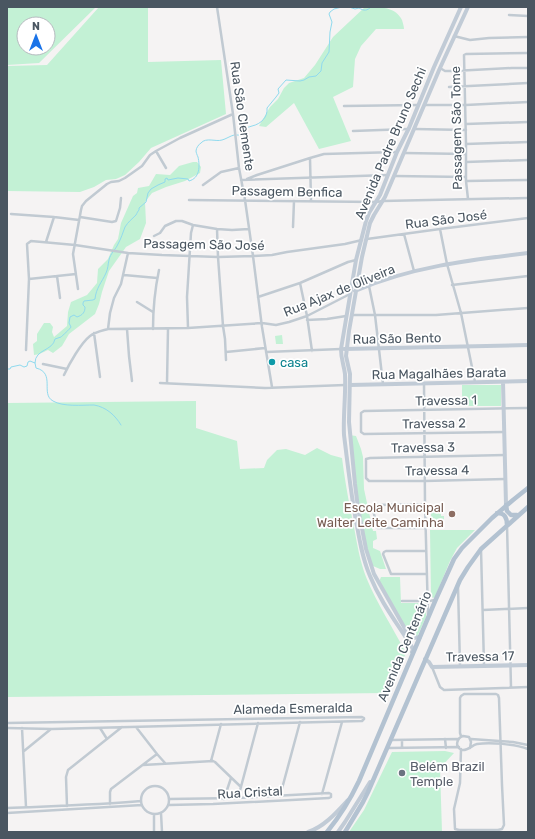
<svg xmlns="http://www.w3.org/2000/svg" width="535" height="839" font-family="Rubik,sans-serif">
<rect width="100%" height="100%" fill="#f5f3f3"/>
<path fill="#c3f1d5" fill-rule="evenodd" d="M 7,7 L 96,7 L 39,63 L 7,65 ZM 24,24 L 48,24 L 48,48 L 24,48 Z
M 99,7 L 148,7 L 148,62 L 221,60 L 226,114 L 151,148 L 139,162 L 125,175 L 116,179 L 106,180 L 94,187 L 80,192 L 7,191 L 7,66 L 47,65 Z
M 365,7 C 379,7 395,6 402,20 C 403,23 404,27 404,29 L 376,29 L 361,46 L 355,59 L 353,87 L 333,97 L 351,141 L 319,149 L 294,103 L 266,127 L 259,126 L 270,107 L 278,99 L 284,88 L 289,83 L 304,78 L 315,65 L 333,37 Z
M 193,162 L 197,162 L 201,167 L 200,173 L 185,181 L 166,187 L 152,193 L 145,202 L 146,223 L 140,239 L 126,247 L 109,271 L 102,292 L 99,304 L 95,314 L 69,334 L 62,346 L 53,353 L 48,350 C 43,352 39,355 34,355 L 33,344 L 37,341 L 37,334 L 44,323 L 50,323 L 53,327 L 52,332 L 54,337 L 67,326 L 68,312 L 71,302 L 87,295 L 97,283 L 98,269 L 108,259 L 114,245 L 118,239 L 121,223 L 133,196 L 137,193 L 138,188 L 149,186 L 156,174 L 170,175 L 179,166 Z
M 282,335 L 283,344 L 276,344 L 275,336 Z
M 462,385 L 501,385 L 501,406 L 462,406 Z
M 196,401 L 196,428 L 237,441 L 240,469 L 264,468 L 267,460 L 277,450 L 286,449 L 305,455 L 317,448 L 331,455 L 342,458 C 345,481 349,504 354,527 C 357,544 360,561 366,577 C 377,604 393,628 406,653 L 387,693 L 7,697 L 7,403 Z
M 349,435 L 356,436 L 361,449 L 363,457 L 364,489 L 373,531 L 376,531 L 377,539 L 373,541 L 373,548 L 380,551 L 386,569 L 380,569 L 373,566 L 369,558 L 361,523 Z
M 431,512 L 441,512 L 441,516 L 444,516 L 444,524 L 442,524 L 442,528 L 431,528 Z
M 430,530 L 475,530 L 457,548 L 450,561 L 435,597 L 433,598 L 431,596 Z
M 381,577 L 400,577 L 401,603 L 426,603 L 426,617 L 417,637 L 411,636 L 379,582 Z
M 445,751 L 454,753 L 440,768 L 442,832 L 349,832 L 364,810 L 392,752 Z"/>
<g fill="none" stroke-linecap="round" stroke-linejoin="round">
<path stroke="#90daee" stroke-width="1" d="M 349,7 L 355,9 L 359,8 C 364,11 367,11 371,7
M 237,135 L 239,135 C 241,133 241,131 243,129 C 245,128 249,127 252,126 C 261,124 268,117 267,108 L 276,97 L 279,93 L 278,89 L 286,80 L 300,81 L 304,80 L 309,77 L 316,76 L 321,71 L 322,63 L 329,52 L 330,32 L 332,22 L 329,14 L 330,12 L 334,9 L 342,7
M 35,363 L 36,368 C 56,373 40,394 53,401 C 63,407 82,405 94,405 C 106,407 115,415 121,425
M 7,369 L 10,369 L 11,367 L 20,365 L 24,367 L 27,366 L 28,362 L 30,361 L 35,363 C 35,349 53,351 55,339 C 57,338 59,338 61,337 C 62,336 70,329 71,327 L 69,323 L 70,317 L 74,315 L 77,317 C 83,315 85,312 85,307 L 83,305 L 83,303 L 84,301 L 93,300 L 95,299 C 96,288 102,282 106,273 C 108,269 108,264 109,260 C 110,254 116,249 118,244 C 121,239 123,232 125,227 C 128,222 132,219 136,215 C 137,213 138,211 139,210 L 139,208 L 146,202 L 148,193 L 151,189 L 158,185 L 165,182 L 165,179 L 167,178 L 168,180 L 178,178 L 188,179 L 189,181 C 200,178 200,166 198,157 C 197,155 196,152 196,151 C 196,148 199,144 201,143 C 206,137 216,142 222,140 C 226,139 230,136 234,135"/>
<path stroke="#c1cad2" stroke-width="2.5" d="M 217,7 L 233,114 L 239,168 L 245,200 L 253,256 L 262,327 L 272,387
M 509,15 L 528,16
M 454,36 L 470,40 L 489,38 L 528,37
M 440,68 L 445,71 L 454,71 L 512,68 L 528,68
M 449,87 L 528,83
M 425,105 L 466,105 L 528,102
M 344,106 L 418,105
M 466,124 L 528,122
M 415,129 L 466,130
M 353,131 L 408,129
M 466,144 L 528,142
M 156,151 L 166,168
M 404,153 L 466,154
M 310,158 L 311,201
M 466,162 L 528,160
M 395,176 L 466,177
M 247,179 L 257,175 L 310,158 L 324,154 L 397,152
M 241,180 L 388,175
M 467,181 L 528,180
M 203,185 L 221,172 L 239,168
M 468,199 L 466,181 L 466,144 L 464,55 L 466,54 L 528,53
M 189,200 L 376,202 L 383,201 L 528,198
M 11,214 L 54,217 L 79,220
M 80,217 L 112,222 L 116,221 L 120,208 L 121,198
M 293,227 L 294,201
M 217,229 L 218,257 L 223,326 L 225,339 L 226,360
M 440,229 L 447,264 L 461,313 L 475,382
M 404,234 L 414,271
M 154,236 L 160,233 L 165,226 L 176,221 L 182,221 L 193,225 L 217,229 L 232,230 L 249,229
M 367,239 L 440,229 L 528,218
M 46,242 L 54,217
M 124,275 L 157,278
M 57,276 L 60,298
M 29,279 L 76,274
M 300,283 L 307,316 L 312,351
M 452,285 L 528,276
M 369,286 L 375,315 L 383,384
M 78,289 L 73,254 L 81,210 L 82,206 L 86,201 L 107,184 L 111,182 L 119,181 L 125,178 L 142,166 L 150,155 L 156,151 L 180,138 L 233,114
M 258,297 L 300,283 L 348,262 L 356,260
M 137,302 L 153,312
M 352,315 L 436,315 L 528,308
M 307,320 L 327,319 L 346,316
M 188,328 L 187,297 L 191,233 L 193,225
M 108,329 L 110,313 L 114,298 L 121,284 L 128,253
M 127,329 L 129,356 L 132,381
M 153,329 C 153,309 155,289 159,270
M 94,333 L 100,377
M 26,350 L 29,279 L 27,244 L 31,241 L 75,245 L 128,253 L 162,255 L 218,257 L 253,256 L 272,255 L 287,252 L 345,244 L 362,240
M 226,352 L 265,348
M 266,352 L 341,349
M 43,364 L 67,369
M 64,375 C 69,364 81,343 90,336 C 95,332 101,331 108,329 L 188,328 L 262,323 L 276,325 L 289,322 L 307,316 L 350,294
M 160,383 L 265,388 L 345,385
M 167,383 L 168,329
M 424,384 L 425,504 L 428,615
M 504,432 L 364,434 L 361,432 L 361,413 L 364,411 L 528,408
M 505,455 L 370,458 L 366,459 L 366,478 L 369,481 L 425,481 L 505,479
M 425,504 L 375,505 L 373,506 L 373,508 L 376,525 L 378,528 L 426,528
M 507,525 L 511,687
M 481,549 L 484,665
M 426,551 L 386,551 L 384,552 L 383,554 L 391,574 L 427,574
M 458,586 L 460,666
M 402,601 L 429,601 L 435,600
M 483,610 L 528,608
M 432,667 L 440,687 L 444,690 L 528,687
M 7,723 L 362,717 L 364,718 L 364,719
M 136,727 L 157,754 L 165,763
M 7,728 L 52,729 L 322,722 L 362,721 L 364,719
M 22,728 L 26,807
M 100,728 L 107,739
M 445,739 L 446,748
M 471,739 L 513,742 L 528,745
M 391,740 L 458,739
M 388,748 L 459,747
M 402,748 L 402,740
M 470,748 L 471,742 L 469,737 L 463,736 C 457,738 454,747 462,750 C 468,751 472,745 477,744 C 490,742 515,744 528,749
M 461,749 L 460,783 L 454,809 L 455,829 L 459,830 L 498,830 L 502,829 L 504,825 L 502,785 L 499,698 L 498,695 L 496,694 L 464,694 L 461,696 L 460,698 L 460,733 L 461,736
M 24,751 L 51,729
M 211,761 L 221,724
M 143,765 L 213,761 L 215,762 L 241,787
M141 800a14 14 0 1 1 28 0a14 14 0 1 1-28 0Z
M 322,794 L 342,722
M 280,796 L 300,722
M 238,798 L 258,723
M 224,799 L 231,778
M 110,804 L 110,792 L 111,789 L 157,754
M 169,805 L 213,804 L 329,798 L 331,797 L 331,794 L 329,793 L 238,798 L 169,799
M 67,806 L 66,777 L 68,770 L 122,727
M 7,808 C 52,806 97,805 141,801
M 7,813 L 142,805
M 161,813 L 162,832
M 154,814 L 154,832"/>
<path stroke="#c1cbd6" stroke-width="4" d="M 355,291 C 410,267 469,260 528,253
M 344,349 L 528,345
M 503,382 L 506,505
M 350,385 L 528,381
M 420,637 L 413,638 L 408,634 L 374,574 L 366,549 L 358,508 L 355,484 L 349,422 L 350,374 L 346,356 L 349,331 L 362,257 L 370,223 L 374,215 L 385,197 L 440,68 L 468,7
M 412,652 L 413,650 L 412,647 C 397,623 381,603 370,576 C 363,560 360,543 357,526 C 351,496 348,466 344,435 C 343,415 346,395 345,374 C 344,365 341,360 341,349 L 356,260 L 366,221 L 369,213 L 380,195 L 397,152 L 409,128 L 434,67 L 461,7
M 425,659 L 429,662 L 432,667 L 528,665
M 308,832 C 324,827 337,812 348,800
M 338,832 L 345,822 L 370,782"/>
<path stroke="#b3c2d1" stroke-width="4.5" d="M 506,505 L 507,511 L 511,515 L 517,515
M 497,513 C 505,513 507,518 507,525
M 327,832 C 340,816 350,800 359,781 L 436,599 L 454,559 L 462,548 L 492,518 L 513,500 L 528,488
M 345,832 L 363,802 L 368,792 L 460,580 L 468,567 L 481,549 L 528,507"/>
</g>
<circle fill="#0f9aa8" stroke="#fff" stroke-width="1.5" cx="272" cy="362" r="4"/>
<circle fill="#8d6e63" stroke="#fff" stroke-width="1.5" cx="452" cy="514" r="4"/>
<circle fill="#6b7280" stroke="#fff" stroke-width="1.5" cx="402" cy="773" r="4"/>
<g text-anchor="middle" stroke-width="3.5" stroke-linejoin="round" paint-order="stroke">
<g font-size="13" fill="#4a5661" stroke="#fff">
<text transform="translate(243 116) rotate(82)" y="5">Rua São Clemente</text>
<text transform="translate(456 128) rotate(-91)" y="5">Passagem São Tome</text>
<text transform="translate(390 143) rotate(-67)" y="5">Avenida Padre Bruno Sechi</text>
<text transform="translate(287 191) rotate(1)" y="5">Passagem Benfica</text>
<text transform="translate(446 219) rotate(-7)" y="5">Rua São José</text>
<text transform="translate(204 244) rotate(1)" y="5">Passagem São José</text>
<text transform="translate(339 290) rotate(-22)" y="5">Rua Ajax de Oliveira</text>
<text transform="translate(397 338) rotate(-1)" y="5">Rua São Bento</text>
<text transform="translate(439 373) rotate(-1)" y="5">Rua Magalhães Barata</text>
<text transform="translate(446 400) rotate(-1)" y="5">Travessa 1</text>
<text transform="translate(434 423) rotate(-1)" y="5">Travessa 2</text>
<text transform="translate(423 447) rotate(-1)" y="5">Travessa 3</text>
<text transform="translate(437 470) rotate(-1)" y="5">Travessa 4</text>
<text transform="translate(404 646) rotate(-67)" y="5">Avenida Centenário</text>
<text transform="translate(480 656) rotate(-1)" y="5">Travessa 17</text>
<text transform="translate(293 708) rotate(-1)" y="5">Alameda Esmeralda</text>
<text transform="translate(250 792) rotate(-3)" y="5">Rua Cristal</text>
</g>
<g font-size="13" fill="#0d838f" stroke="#fff" text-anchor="start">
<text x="280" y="367">casa</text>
</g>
<g font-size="13" fill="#785e54" stroke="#fff" text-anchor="end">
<text x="444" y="512">Escola Municipal<tspan x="444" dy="15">Walter Leite Caminha</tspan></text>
</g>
<g font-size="13" fill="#5b616d" stroke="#fff" text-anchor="start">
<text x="410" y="771">Belém Brazil<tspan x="410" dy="15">Temple</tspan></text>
</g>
</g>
<rect width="535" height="839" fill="none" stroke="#4a5661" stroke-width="16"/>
<g transform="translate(36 36)"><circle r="19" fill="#ffffff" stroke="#b7bbc0"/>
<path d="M0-3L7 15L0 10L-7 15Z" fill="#1a73e8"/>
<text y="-6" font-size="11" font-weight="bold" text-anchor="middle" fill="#4a5661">N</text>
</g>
</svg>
